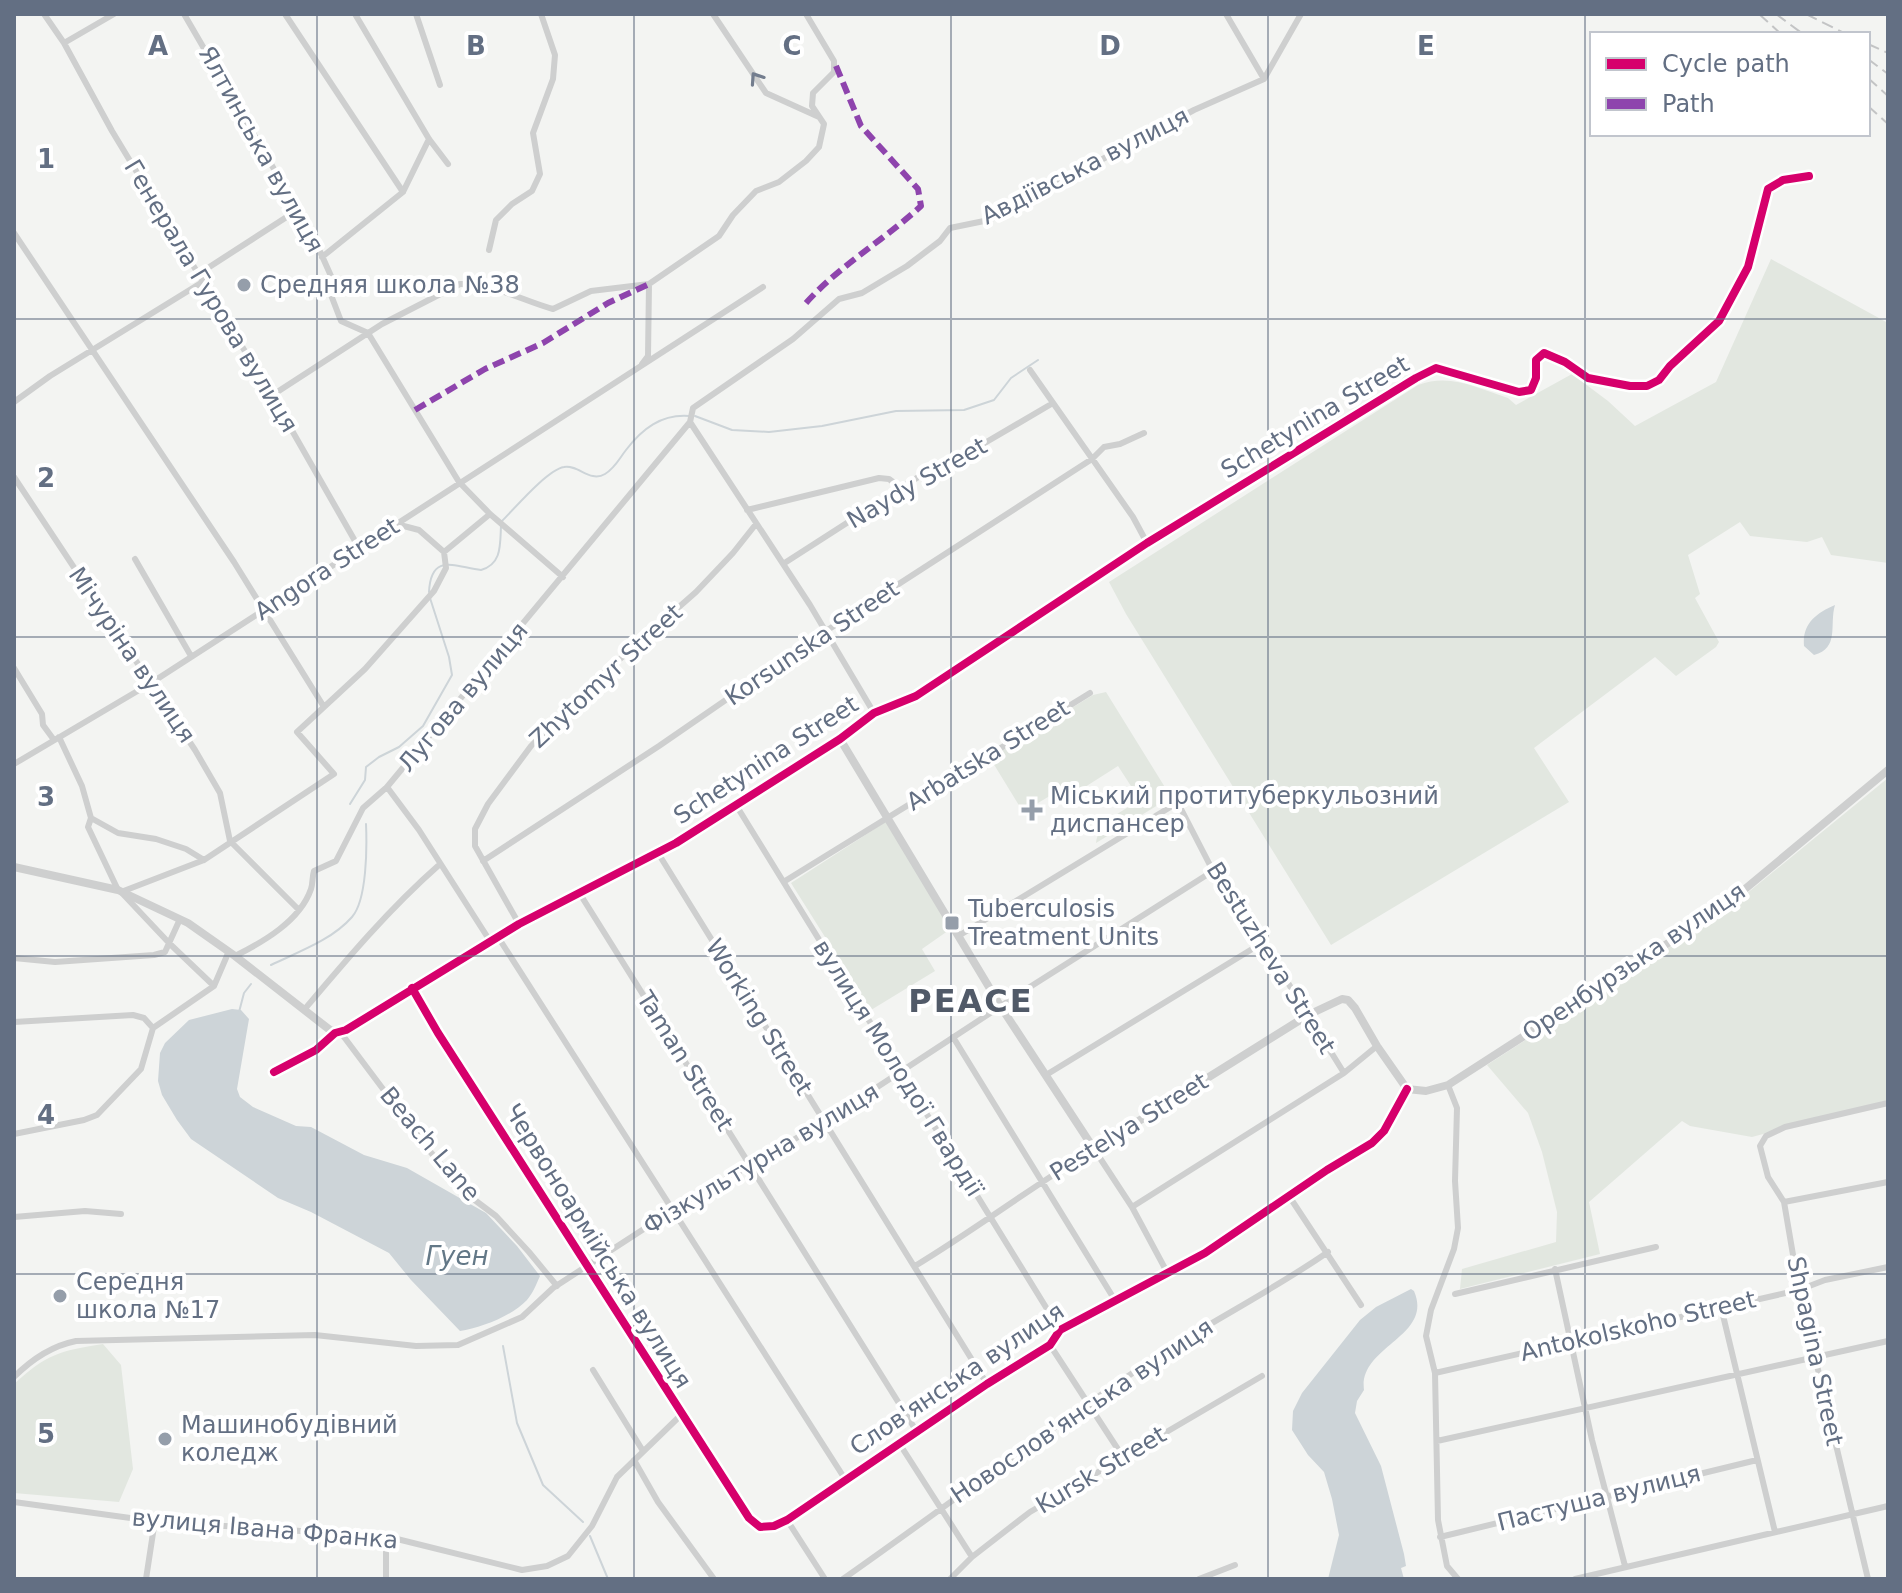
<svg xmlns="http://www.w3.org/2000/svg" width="1902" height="1593" font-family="'DejaVu Sans',sans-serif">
<rect width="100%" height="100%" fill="#f3f4f2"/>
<path fill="#e2e7e0" d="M 1771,259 L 1888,323 L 1888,563 L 1831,555 L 1822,537 L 1807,542 L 1750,536 L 1740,522 L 1688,555 L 1700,594 L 1695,598 L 1719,642 L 1716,647 L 1676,676 L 1655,657 L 1534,748 L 1569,802 L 1331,945 L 1126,614 L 1109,582 L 1418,385 C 1451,373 1476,388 1508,398 L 1516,405 L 1572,374 L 1608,401 L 1635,426 L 1716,382 Z
M 1106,692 L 1171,797 L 1096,843 C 1098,822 1124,810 1140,800 L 1118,766 L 1074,794 L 1068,785 L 1023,812 L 990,758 L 1093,695 Z
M 1888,778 L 1888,1100 L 1752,1137 L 1690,1126 L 1682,1121 L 1589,1202 L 1600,1254 L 1460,1289 L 1462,1269 L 1556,1242 L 1557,1212 L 1542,1152 L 1528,1113 L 1487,1065 L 1724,912 Z
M 887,821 L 952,928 L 922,949 L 935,971 L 871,1010 L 791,883 Z
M 103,1344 L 121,1365 L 133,1469 L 119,1502 L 14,1493 L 14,1384 C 47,1354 59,1351 103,1344 Z"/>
<path fill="#cdd4d8" d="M 1835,605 C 1829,625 1840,648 1814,655 L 1804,646 C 1802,624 1816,613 1835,605 Z
M 232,1009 L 241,1010 L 249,1019 L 237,1089 L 240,1097 L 253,1107 L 296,1126 L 311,1127 L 364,1155 L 407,1168 L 486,1213 L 517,1246 L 540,1276 C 536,1285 533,1293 527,1300 C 512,1316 481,1328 460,1331 L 411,1280 L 389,1253 L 311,1212 L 278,1198 L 191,1139 L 177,1120 L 162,1095 L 158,1081 L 160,1053 L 165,1043 L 189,1020 Z
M 1411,1289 L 1414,1291 C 1434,1337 1358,1346 1364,1390 L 1357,1401 L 1355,1413 L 1381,1466 L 1404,1554 L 1406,1566 L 1401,1568 L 1404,1579 L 1328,1579 L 1339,1535 L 1332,1499 L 1324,1472 L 1308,1455 L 1292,1430 L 1293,1411 L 1302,1393 L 1360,1320 L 1376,1307 Z"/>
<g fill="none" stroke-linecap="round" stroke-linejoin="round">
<path stroke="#cdd4d8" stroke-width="2" d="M 695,416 L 732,430 L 769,432 L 822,426 L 896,411 L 964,410 L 994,400 L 1011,378 L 1038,360
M 502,521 C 515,508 547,470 564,467 C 578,464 590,483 605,474 C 615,468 619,459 626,450 C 642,429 661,414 689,416
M 429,592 C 431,552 455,567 481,570 C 502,564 500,545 501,526
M 350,804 L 365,780 L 366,767 L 379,757 L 399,747 L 423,726 L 452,675 L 449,657 L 430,598
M 271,965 C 298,952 332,940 352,917 C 367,900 367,847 366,824
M 239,1012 L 244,993 L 251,984
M 503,1346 L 517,1423 L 543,1485 L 583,1522
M 590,1536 L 608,1579"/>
<path stroke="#cecfcf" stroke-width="6" d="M 44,14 L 64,43 L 112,131 L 278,406 L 359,548
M 184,14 L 314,238 L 331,276 L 331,295 L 341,321 L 368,333 L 459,482 L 490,514 L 563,577
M 285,14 L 403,192
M 355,14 L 429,139 L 448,164
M 416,14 L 440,85
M 713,14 L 766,93 L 819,117
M 1226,14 L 1264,79
M 64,43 L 114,14
M 14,233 L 234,562 L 324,707
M 489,250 L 496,220 L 512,204 L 532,191 L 540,174 L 533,133 L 553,79 L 555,55 L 541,14
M 322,257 L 403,192 L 429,139
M 197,275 L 299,209
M 642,364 L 648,356 L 649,284 L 719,236 L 733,215 L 756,191 L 779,182 L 806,161 L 819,147 L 824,124 L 812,106 L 813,93 L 834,72 L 834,61 L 806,14
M 1030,370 L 1133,517 L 1147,543
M 271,396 L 382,324 L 460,284 C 493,283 523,301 553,309 L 591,291 L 649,284
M 14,402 L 50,376 L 201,283
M 14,477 L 195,750 L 220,793 L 230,841
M 747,510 L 879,478 L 889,479 L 901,488
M 444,552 L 490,514
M 135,559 L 191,656
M 783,564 L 923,474 L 983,444 L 1053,403
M 14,668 L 42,714 L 43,725 L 54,740
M 874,713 L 810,605 L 690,422 L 693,408 L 793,339 L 839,299 L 862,293 L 907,266 L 940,241 L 950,228 L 989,220 L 1194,110 L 1264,79 L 1301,14
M 59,737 L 82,786 L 91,818 L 118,833 L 156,839 L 186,849 L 204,860
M 840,739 L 874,713 L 916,696 L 1147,543 L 1416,378 L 1436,368 L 1519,392 L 1531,390 L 1536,378 L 1536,360 L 1544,353 L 1565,362 L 1588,378 L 1630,386 L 1647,386 L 1659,380 L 1670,366 L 1719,321 L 1748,267 L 1768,189 L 1783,180 L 1809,176
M 14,764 L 151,683 L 763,287
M 387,787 L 419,830 L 490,941
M 736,805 L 1060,1330
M 91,818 L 88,827 L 118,890
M 230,841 L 298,909
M 658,853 L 987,1384
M 483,861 L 659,746 L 826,631 L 1092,459 L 1104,447 L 1120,444 L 1144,433
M 785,881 L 1090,693
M 580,894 L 917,1432
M 519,924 L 475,846 L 475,829 L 488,804 L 531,746 L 604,673 L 696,592 L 733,553 L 756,524
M 960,935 L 1172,806 L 1180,807 L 1213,871 L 1239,904 L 1344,1073
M 498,937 L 845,1479
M 235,956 C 263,942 300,921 311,889 C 313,883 312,877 314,871 L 336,861 L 363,808 L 387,787 L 690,422
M 14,958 L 55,962 L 154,955 L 165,952 L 180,919
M 214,986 L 170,944 L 121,892 L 204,860 L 334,774 L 297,732 L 365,669 L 434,591 L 446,568 L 444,552 L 419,530 L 396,524
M 412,988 L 438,1033 L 749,1518 L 760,1527 L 774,1526 L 787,1520 L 987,1384 L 1050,1345 L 1060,1330 L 1205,1253 L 1327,1170 L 1372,1143 L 1384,1131 L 1407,1089
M 304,1010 C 347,959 389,909 439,865
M 14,1022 L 133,1015 L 144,1018 L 153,1028
M 153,1028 L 214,986 L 229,951
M 341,1033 L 428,1149 L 464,1192 L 496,1216 L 529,1252 L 557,1286
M 953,1037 L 1116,1302
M 274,1072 L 316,1050 L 335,1033
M 1046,1075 L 1262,943
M 1448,1085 L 1457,1108 L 1455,1181 L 1458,1228 L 1454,1249 L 1431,1310 L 1426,1336 L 1435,1373 L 1438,1520 L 1447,1566 L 1458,1579
M 14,1134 L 84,1120 L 97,1115 L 141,1069 L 153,1028
M 1289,1196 L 1361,1305
M 1784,1202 L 1888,1182
M 1132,1207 L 1344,1073 L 1377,1046
M 14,1217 L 85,1211 L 121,1214
M 915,1266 C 976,1229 1033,1186 1094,1149 L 1132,1207 L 1168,1274
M 1555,1269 L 1592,1440 L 1625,1566
M 1455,1294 L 1656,1247
M 1721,1307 L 1775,1532
M 1050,1345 L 1123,1457
M 593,1370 L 643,1451
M 1435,1373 L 1799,1290 L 1825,1280 L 1888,1267
M 14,1377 C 32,1359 51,1346 76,1341 L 315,1335 L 416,1346 L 458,1345 L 522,1317 L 553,1288 L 673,1210 L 824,1122 L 1033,985 L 1213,871
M 1437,1441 L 1888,1341
M 899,1443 L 972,1557
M 634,1460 L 658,1502 L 714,1579
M 14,1502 L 174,1524 L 273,1528 L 336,1535 L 393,1538 L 522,1570 L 547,1566 L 568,1556 L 592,1526 L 617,1477 L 681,1415
M 787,1520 L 825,1579
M 1440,1537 L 1757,1460
M 146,1579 L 155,1520
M 386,1579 L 386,1551 L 390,1539
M 843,1579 C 944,1508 1043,1433 1146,1364 C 1205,1324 1269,1293 1328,1252
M 950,1579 L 972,1557 L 1030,1512 L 1262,1376
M 1199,1579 L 1235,1565
M 1575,1579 L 1888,1506
M 1868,1579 L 1799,1290 L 1784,1202 L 1768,1177 L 1760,1146 L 1766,1136 L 1785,1127 L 1888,1103"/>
<path stroke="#cecfcf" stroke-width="8" d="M 14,867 L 118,890 L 188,923 L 235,956 L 330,1030 L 341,1033 L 519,924 L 676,843 L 840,739 L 1001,1007 L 1094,1149 L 1308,1015 L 1342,999 L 1348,1000 L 1355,1008 L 1377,1046 L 1407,1089 L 1426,1091 L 1448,1085 L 1721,909 L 1888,770"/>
<path stroke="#c3c4c5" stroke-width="2" stroke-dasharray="12 6" stroke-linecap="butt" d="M 1759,14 L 1781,34
M 1776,14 L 1803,34
M 1806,14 L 1846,34
M 1868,44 L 1888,53
M 1868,59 L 1888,74
M 1868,78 L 1888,96
M 1868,106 L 1888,124"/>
<path stroke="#8e44ad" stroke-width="6" stroke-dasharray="12 6" stroke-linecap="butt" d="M 806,303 C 839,266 884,240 921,206 L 918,189 L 861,126 L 834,61
M 415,410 L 485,369 L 543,343 L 608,303 L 649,284"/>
<defs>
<path id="cycleway" d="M 412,988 L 438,1033 L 749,1518 L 760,1527 L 774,1526 L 787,1520 L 987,1384 L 1050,1345 L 1060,1330 L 1205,1253 L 1327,1170 L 1372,1143 L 1384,1131 L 1407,1089
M 274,1072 L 316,1050 L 335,1033 L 346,1030 L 519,924 L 676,843 L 840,739 L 874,713 L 916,696 L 1147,543 L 1416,378 L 1436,368 L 1519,392 L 1531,390 L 1536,378 L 1536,360 L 1544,353 L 1565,362 L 1588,378 L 1630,386 L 1647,386 L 1659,380 L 1670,366 L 1719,321 L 1748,267 L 1768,189 L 1783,180 L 1809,176"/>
</defs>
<use href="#cycleway" stroke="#fff" stroke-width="13"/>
<use href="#cycleway" stroke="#d6006c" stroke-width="8"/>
</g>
<defs><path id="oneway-chevron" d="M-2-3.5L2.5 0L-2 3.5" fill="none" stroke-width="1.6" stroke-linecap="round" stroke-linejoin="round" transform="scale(2)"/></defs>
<use stroke="#737d8e" href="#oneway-chevron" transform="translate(756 78) rotate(-124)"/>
<path fill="none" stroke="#636f83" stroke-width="2" stroke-opacity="0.55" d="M 317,14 L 317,1579M 634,14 L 634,1579M 951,14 L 951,1579M 1268,14 L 1268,1579M 1585,14 L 1585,1579M 14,319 L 1888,319M 14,637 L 1888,637M 14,956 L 1888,956M 14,1274 L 1888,1274"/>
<g fill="#959eaa" stroke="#fff" stroke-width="3">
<circle cx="244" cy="285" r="8"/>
<path d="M1028 798h8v8h8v8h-8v8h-8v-8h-8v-8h8z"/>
<rect x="944" y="915" width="16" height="16" rx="4"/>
<circle cx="60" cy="1296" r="8"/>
<circle cx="165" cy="1439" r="8"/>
</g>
<g text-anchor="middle" stroke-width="8" stroke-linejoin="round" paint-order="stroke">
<g font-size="24" fill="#636f83" stroke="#fff">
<text transform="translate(261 149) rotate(61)" y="8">Ялтинська вулиця</text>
<text transform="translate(1085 166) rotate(-27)" y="8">Авдіївська вулиця</text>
<text transform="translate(211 296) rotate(59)" y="8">Генерала Гурова вулиця</text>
<text transform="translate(1315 417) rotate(-31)" y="8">Schetynina Street</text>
<text transform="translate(917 483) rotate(-30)" y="8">Naydy Street</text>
<text transform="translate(327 569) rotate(-33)" y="8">Angora Street</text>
<text transform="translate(812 643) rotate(-34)" y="8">Korsunska Street</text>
<text transform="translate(132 655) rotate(56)" y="8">Мічуріна вулиця</text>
<text transform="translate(606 676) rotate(-43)" y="8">Zhytomyr Street</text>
<text transform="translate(463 697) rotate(-50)" y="8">Лугова вулиця</text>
<text transform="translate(988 755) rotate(-32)" y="8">Arbatska Street</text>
<text transform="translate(766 760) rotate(-33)" y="8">Schetynina Street</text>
<text transform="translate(1271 958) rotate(58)" y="8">Bestuzheva Street</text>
<text transform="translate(1634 962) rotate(-34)" y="8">Оренбурзька вулиця</text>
<text transform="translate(759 1017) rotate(58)" y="8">Working Street</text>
<text transform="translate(685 1061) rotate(58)" y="8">Taman Street</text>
<text transform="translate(898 1068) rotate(58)" y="8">вулиця Молодої Гвардії</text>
<text transform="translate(1129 1127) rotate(-32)" y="8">Pestelya Street</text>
<text transform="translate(430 1144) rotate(50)" y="8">Beach Lane</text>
<text transform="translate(761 1159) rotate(-31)" y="8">Фізкультурна вулиця</text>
<text transform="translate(598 1246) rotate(58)" y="8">Червоноармійська вулиця</text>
<text transform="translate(1638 1326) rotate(-13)" y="8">Antokolskoho Street</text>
<text transform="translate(1815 1351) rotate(78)" y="8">Shpagina Street</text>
<text transform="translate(957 1379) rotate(-34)" y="8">Слов'янська вулиця</text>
<text transform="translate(1082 1411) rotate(-34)" y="8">Новослов'янська вулиця</text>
<text transform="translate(1101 1470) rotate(-31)" y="8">Kursk Street</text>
<text transform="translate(1599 1498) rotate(-14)" y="8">Пастуша вулиця</text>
<text transform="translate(265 1529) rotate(5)" y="8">вулиця Івана Франка</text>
</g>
<g font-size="24" fill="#636f83" stroke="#fff" text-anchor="start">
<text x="260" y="293">Средняя школа №38</text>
<text x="1050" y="804">Міський протитуберкульозний<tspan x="1050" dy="28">диспансер</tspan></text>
<text x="968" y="917">Tuberculosis<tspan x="968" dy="28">Treatment Units</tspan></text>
<text x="76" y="1290">Середня<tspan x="76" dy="28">школа №17</tspan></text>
<text x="181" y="1433">Машинобудівний<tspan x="181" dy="28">коледж</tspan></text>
</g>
<g font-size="26" font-style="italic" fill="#637887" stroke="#fff">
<text x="457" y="1265">Гуен</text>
</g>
<g font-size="32" font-weight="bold" letter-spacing="2" fill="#515a68" stroke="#fff">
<text x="971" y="1012">PEACE</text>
</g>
</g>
<g font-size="26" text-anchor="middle" font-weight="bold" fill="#636f83" stroke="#fff" stroke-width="8" stroke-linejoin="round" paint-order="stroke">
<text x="158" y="55">A</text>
<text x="476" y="55">B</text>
<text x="792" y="55">C</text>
<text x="1110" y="55">D</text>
<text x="1426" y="55">E</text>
<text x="46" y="168">1</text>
<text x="46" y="487">2</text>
<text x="46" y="806">3</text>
<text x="46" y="1124">4</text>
<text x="46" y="1443">5</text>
</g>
<rect width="1902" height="1593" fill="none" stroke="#636f83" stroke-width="32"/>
<rect x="1590" y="32" width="280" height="104" fill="#ffffff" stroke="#c1c5cd" stroke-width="2"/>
<rect x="1606" y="58" width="40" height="12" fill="#d6006c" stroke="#c1c5cd" stroke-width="2"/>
<text x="1662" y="72" font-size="24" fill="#636f83">Cycle path</text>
<rect x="1606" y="98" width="40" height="12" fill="#8e44ad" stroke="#c1c5cd" stroke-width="2"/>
<text x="1662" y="112" font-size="24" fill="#636f83">Path</text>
</svg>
